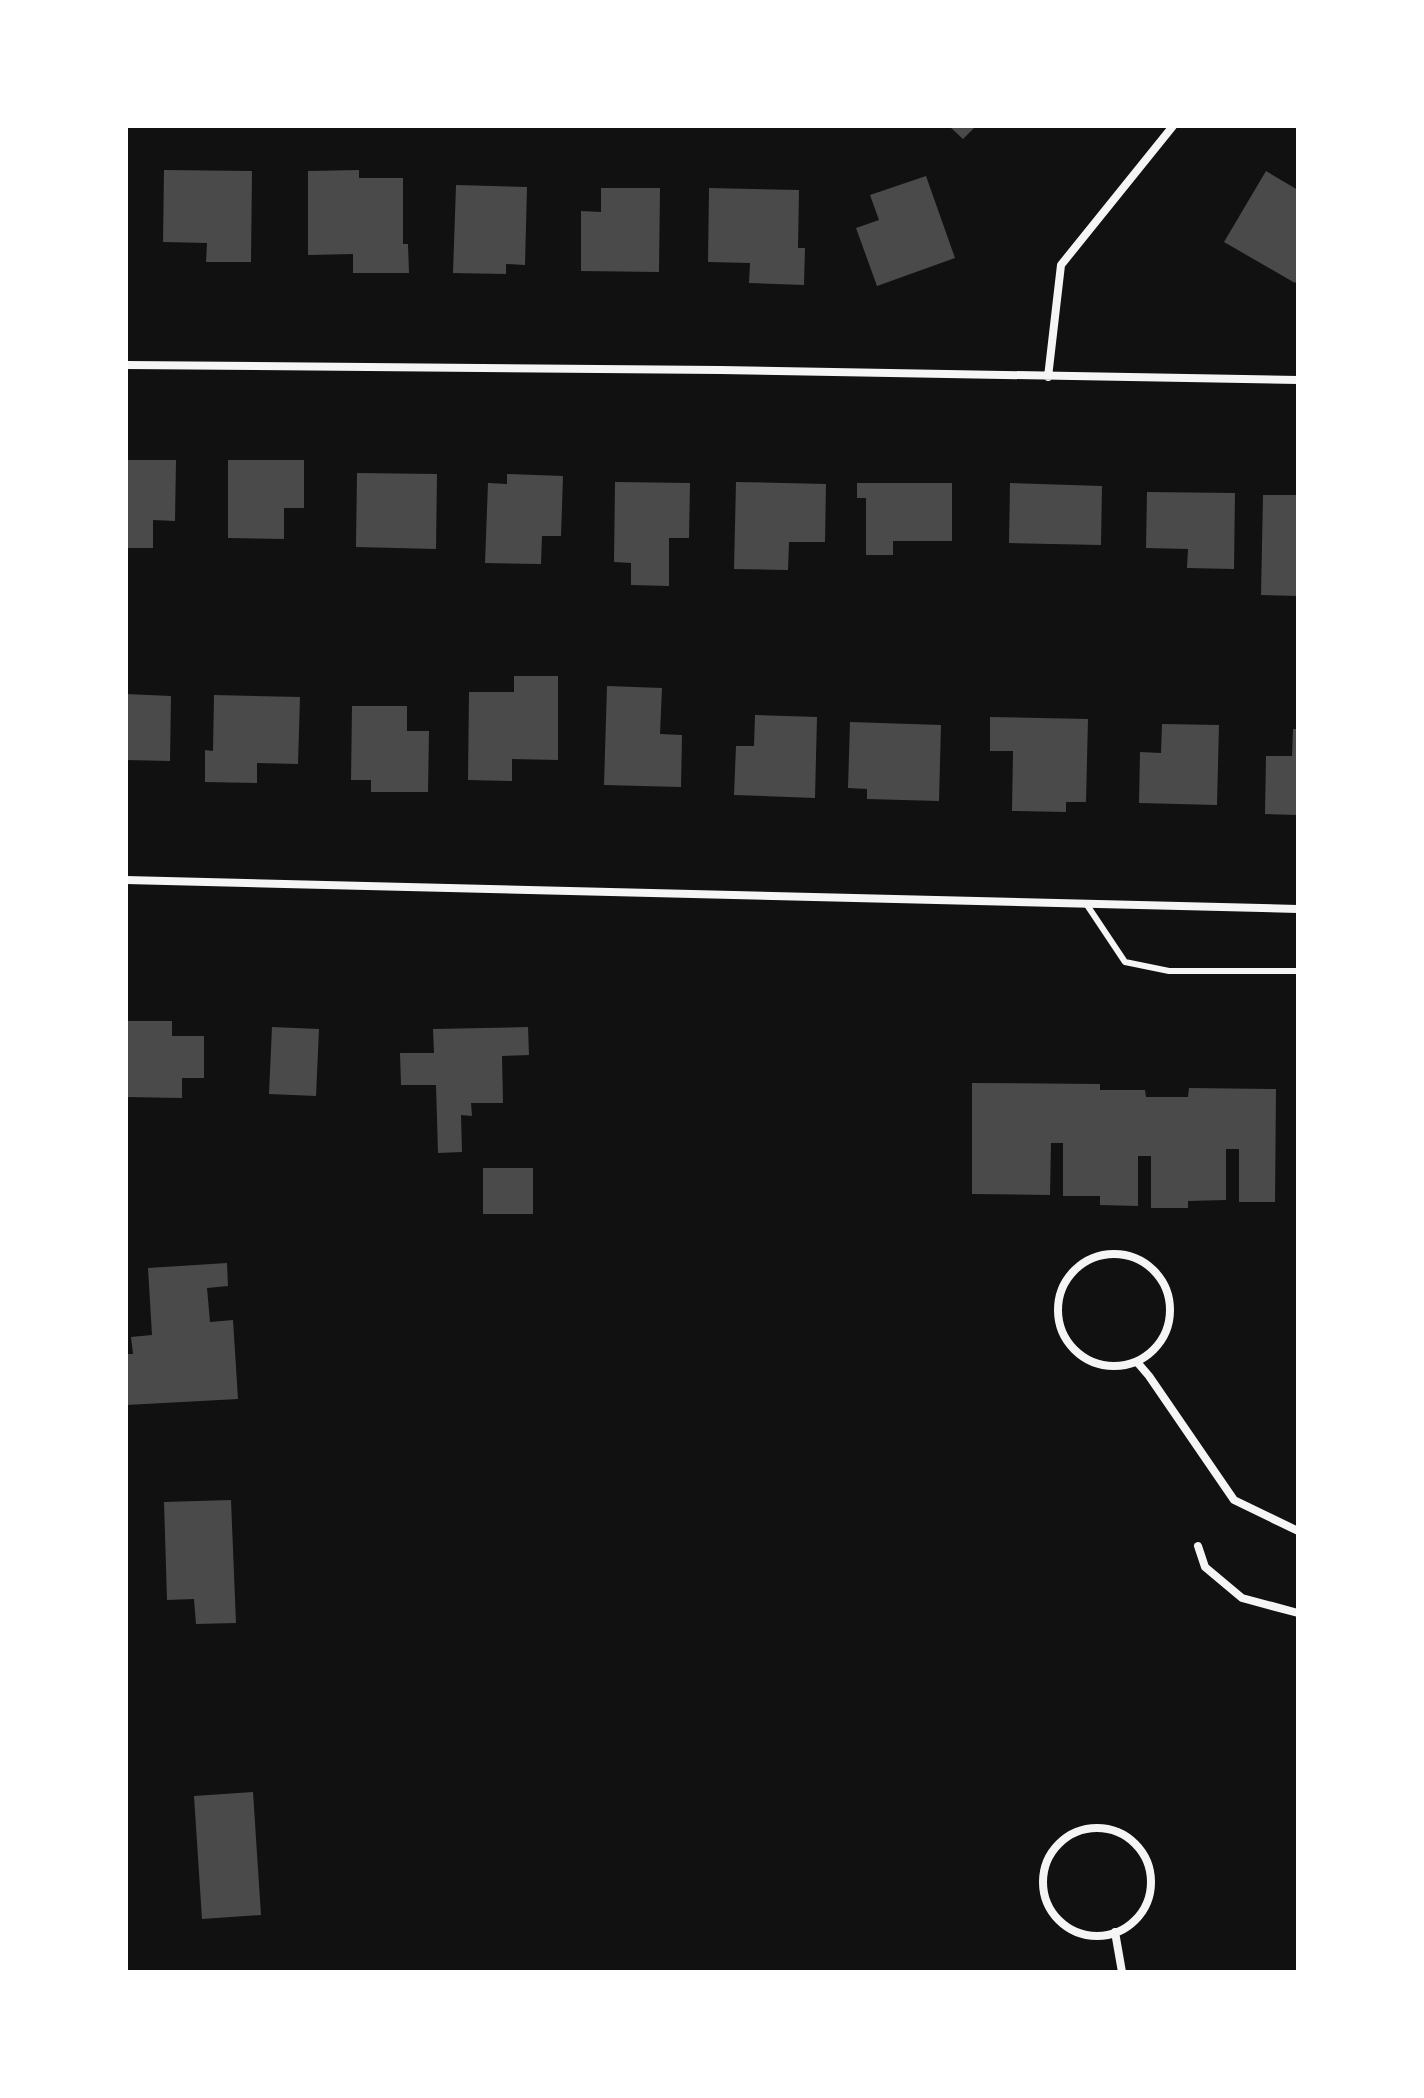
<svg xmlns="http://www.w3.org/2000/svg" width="1424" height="2098" font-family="Overpass,sans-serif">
<rect width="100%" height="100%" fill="#111"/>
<path fill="#4a4a4a" d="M 949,126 L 976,126 L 963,139 Z
M 164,170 L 252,171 L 251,262 L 206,262 L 207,243 L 163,242 Z
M 359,170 L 359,178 L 403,178 L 403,244 L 408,244 L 409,273 L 353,273 L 353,254 L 308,255 L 308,171 Z
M 1266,171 L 1298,190 L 1298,279 L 1295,283 L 1224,242 Z
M 926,176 L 955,258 L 877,286 L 856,228 L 879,220 L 870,195 Z
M 456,185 L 527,187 L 525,265 L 506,264 L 506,274 L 453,273 Z
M 601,188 L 660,188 L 659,272 L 581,271 L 581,211 L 601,212 Z
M 709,188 L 799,190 L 798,248 L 805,248 L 804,285 L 749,283 L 750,263 L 708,262 Z
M 126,460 L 176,460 L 175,521 L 153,520 L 153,548 L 126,548 Z
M 228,460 L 304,460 L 304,508 L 284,508 L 284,539 L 228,538 Z
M 357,473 L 437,474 L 436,549 L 356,547 Z
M 507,474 L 563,476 L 561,536 L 542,536 L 541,564 L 485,563 L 488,483 L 507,484 Z
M 615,482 L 690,483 L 689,538 L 669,538 L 669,586 L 631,585 L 631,563 L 614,562 Z
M 736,482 L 826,484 L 825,542 L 789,542 L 788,570 L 734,569 Z
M 857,483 L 952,483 L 952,541 L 893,541 L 893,555 L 866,555 L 866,498 L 857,498 Z
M 1010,483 L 1102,486 L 1101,545 L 1009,543 Z
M 1147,492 L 1235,493 L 1234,569 L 1187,568 L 1188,549 L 1146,548 Z
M 1263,495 L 1298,495 L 1298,596 L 1261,595 Z
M 514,676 L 558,676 L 558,760 L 512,759 L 512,781 L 468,780 L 469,692 L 514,692 Z
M 607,686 L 662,688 L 660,734 L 682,735 L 681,787 L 604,785 Z
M 126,694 L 171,696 L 170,761 L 126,760 Z
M 214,695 L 300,697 L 298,764 L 257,763 L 257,783 L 205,782 L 205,750 L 213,751 Z
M 352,706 L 407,706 L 407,731 L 429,731 L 428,792 L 371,792 L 371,780 L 351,780 Z
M 755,715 L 817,717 L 815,798 L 734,795 L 736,746 L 754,746 Z
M 990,717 L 1088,719 L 1086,802 L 1066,802 L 1066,812 L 1012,811 L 1013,751 L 990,751 Z
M 850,722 L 941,725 L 939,801 L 867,799 L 867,789 L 848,788 Z
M 1162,724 L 1219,725 L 1217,805 L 1139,803 L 1140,752 L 1161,753 Z
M 1293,729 L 1298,729 L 1298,815 L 1265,814 L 1266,756 L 1292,756 Z
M 127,1021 L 172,1021 L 172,1036 L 204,1036 L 204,1078 L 182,1078 L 182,1098 L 127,1097 Z
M 272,1027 L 319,1029 L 316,1096 L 269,1094 Z
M 528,1027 L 529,1055 L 502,1056 L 503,1103 L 471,1103 L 472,1116 L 461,1115 L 462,1152 L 438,1153 L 436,1085 L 401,1085 L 400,1053 L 434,1053 L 433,1029 Z
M 972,1083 L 1100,1084 L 1100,1090 L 1145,1090 L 1146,1097 L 1188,1097 L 1189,1088 L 1276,1089 L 1275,1202 L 1239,1202 L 1239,1149 L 1226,1149 L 1226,1200 L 1188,1201 L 1188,1208 L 1151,1208 L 1151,1156 L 1138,1156 L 1138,1206 L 1100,1205 L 1100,1196 L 1063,1196 L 1063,1143 L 1051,1143 L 1050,1195 L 972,1194 Z
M 483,1168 L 533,1168 L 533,1214 L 483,1214 Z
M 227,1263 L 228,1286 L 207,1288 L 210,1322 L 233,1320 L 238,1399 L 126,1405 L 126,1354 L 133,1354 L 131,1337 L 152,1335 L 148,1268 Z
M 231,1500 L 236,1623 L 196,1624 L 194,1599 L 167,1600 L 164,1502 Z
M 253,1792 L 261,1915 L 202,1919 L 194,1796 Z"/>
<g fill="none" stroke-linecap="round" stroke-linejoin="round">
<path stroke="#f5f5f5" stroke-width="6" d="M 1087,905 L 1125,962 L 1169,971 L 1298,971"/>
<path stroke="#f5f5f5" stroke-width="8" d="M 126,365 L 720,370 L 1298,380
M 1048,377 L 1061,265 L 1173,126
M 126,880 L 1298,909
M1058 1310a56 56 0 1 1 112 0a56 56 0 1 1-112 0Z
M 1137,1362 L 1149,1376 L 1234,1500 L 1298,1531
M 1198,1546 L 1205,1567 L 1242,1598 L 1298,1613
M1043 1882a54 54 0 1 1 108 0a54 54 0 1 1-108 0Z
M 1115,1932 L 1122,1972"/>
</g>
<rect width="1424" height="2098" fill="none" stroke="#ffffff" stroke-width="256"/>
</svg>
